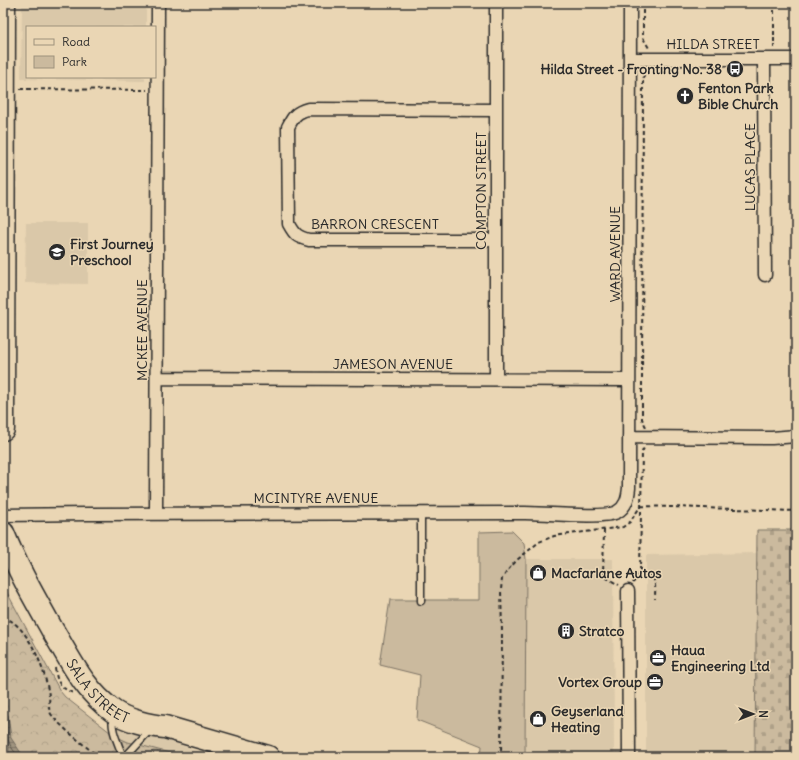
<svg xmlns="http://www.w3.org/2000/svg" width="799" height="760" font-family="Delius,sans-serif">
<defs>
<pattern id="forest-crowns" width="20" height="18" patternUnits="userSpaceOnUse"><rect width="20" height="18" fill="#cbba9e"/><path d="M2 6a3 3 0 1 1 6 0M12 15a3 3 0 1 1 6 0" fill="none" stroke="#aea088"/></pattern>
<pattern id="cemetery-stones" width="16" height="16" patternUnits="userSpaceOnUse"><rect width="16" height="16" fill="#cbba9e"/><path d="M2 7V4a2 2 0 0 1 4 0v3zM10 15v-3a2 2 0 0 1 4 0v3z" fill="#aea088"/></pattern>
<pattern id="water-rules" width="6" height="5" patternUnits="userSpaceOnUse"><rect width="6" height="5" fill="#9f937e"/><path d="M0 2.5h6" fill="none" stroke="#827867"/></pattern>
</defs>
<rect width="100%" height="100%" fill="#ead6b4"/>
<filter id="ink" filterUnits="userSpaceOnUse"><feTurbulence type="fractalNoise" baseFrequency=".025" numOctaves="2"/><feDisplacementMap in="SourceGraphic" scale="8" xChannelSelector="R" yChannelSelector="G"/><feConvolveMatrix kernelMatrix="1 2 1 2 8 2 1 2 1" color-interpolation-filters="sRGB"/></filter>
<g filter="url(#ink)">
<path fill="#dac8a9" d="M 22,3 L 146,3 L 146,27 L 27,27 L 27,77 L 145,77 L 145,81 L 21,79 Z
M 26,223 L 88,223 L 88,284 L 25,283 Z
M 757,553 L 755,757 L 646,757 L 646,555 Z
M 526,559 L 613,559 L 614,757 L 525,757 Z
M 117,723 L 214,757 L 83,757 Z"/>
<path fill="url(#forest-crowns)" stroke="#7b7264" d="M 3,585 L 60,691 L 65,697 L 115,736 L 128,742 L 185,757 L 3,757 Z"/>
<path fill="url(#cemetery-stones)" stroke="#7b7264" d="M 757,530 L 796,530 L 796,757 L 755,757 Z"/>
<path fill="#cbba9e" stroke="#7b7264" d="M 512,531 L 524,543 L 526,559 L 525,757 L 481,757 L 482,746 L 417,720 L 420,675 L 380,665 L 390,600 L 479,600 L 479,532 Z"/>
<path fill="url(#water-rules)" stroke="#71695d" d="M 3,710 L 8,715 L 11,738 L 21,753 L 33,757 L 5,757 L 3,747 Z"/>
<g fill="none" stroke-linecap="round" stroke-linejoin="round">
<path stroke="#59554c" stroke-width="1" d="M 3,715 L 4,717 C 6,731 7,749 21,757"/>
<defs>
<path id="lane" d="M 421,601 L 421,513
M 113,717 C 110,729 119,745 123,757
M 125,757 L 150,730"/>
<path id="street" d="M 496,3 L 496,379
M 630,59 L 796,59
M 764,59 L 765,275
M 496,240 L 309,240 C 297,237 295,235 289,224 L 288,127 C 293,117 296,112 308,109 L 496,110
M 157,378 L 629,380
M 629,437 L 772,438 L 796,436
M 156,514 L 158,3
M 3,515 L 88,514 L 525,513 C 542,513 605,519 617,512 C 626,507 628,498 629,488 L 630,3
M 628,591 L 629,757"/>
<g id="highway">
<path d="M 3,429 L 4,3"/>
<path id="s1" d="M 3,533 C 17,568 35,599 53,631 C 71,661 84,690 113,711 C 126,720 150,726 165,727 L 268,757"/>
</g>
</defs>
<use href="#lane" stroke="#2b2b2b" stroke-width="9"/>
<use href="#street" stroke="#2b2b2b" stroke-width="15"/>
<use href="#highway" stroke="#2b2b2b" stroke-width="25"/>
<path stroke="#2b2b2b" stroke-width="2" stroke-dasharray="4 3" stroke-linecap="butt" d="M 643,3 L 643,38 L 649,48
M 774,3 L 774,48
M 20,89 L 147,90
M 646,427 L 642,419 L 642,380 L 643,81 L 644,74 L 647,70
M 641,506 L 796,511
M 604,530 L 603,576 L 619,585
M 640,572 C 658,574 655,585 655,599
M 633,583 L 640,572 L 642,452 L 644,448
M 3,617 C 29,625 46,672 49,696 C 50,701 48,707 50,712 C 54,722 89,749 99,757
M 55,668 C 57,682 59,687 73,693
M 501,757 L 502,632 L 501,590 L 502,579 L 508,570 L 517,560 L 539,542 L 554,536 L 623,527 L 630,522 L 640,507"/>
<use href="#lane" stroke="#ead6b4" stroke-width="6"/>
<use href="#street" stroke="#ead6b4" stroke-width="12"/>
<use href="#highway" stroke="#ead6b4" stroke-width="22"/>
</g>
</g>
<defs>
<symbol id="bus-disc" viewBox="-11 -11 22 22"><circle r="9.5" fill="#2b2b2b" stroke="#ead6b4"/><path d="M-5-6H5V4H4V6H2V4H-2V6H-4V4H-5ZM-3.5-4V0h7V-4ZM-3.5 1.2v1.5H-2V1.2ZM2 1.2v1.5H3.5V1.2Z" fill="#fff"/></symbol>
<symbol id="church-disc" viewBox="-11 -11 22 22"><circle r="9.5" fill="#2b2b2b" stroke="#ead6b4"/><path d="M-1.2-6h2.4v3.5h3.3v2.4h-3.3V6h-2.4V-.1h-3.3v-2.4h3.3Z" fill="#fff"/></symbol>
<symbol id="school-disc" viewBox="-11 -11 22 22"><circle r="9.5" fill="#2b2b2b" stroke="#ead6b4"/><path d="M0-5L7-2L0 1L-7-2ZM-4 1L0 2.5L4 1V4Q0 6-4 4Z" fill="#fff"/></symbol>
<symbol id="shop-disc" viewBox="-11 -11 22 22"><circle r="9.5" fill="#2b2b2b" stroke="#ead6b4"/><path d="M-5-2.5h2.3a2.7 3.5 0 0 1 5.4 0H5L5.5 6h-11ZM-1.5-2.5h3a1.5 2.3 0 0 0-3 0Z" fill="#fff"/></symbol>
<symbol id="building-disc" viewBox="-11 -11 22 22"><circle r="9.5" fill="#2b2b2b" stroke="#ead6b4"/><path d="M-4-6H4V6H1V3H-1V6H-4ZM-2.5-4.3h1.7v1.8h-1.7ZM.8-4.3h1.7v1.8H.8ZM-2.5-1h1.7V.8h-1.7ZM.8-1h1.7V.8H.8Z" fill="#fff"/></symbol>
<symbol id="office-disc" viewBox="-11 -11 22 22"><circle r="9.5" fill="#2b2b2b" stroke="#ead6b4"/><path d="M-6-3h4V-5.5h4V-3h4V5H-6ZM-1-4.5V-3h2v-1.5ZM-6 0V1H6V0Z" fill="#fff"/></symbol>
</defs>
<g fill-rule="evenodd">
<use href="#bus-disc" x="725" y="59" width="20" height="20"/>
<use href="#church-disc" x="675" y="86" width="20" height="20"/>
<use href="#school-disc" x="47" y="242" width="20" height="20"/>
<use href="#shop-disc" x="528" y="563" width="20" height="20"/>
<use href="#building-disc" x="556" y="621" width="20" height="20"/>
<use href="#office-disc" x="648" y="648" width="20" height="20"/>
<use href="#office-disc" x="645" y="672" width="20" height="20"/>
<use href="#shop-disc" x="528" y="709" width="20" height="20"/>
</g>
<g text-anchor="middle" stroke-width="3" stroke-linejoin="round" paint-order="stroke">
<g font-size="14" fill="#2b2b2b" stroke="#ead6b4">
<text x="713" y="49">HILDA STREET</text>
<text transform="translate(750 167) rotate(-90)" y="5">LUCAS PLACE</text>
<text transform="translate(481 191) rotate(-90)" y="5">COMPTON STREET</text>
<text x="375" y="229">BARRON CRESCENT</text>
<text transform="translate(615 254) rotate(-90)" y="5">WARD AVENUE</text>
<text transform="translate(142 330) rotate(-90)" y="5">MCKEE AVENUE</text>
<text x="393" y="369">JAMESON AVENUE</text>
<text x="316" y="503">MCINTYRE AVENUE</text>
<text dy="5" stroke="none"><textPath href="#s1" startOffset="186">SALA STREET</textPath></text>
</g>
<g font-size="14" font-weight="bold" fill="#2b2b2b" stroke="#ead6b4" text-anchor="start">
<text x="722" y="74" text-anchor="end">Hilda Street - Fronting No. 38</text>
<text x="698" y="93">Fenton Park<tspan x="698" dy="16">Bible Church</tspan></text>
<text x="70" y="249">First Journey<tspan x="70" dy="16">Preschool</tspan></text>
<text x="551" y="578">Macfarlane Autos</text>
<text x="579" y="636">Stratco</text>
<text x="671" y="655">Haua<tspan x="671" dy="16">Engineering Ltd</tspan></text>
<text x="642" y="687" text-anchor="end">Vortex Group</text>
<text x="551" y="716">Geyserland<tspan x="551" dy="16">Heating</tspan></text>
</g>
</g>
<rect width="799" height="760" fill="none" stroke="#ead6b4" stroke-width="16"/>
<rect x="8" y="8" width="783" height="744" fill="none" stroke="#2b2b2b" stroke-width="1.5" filter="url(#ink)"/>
<rect x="26" y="26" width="130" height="52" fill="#ead6b4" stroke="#9e927d"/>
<rect x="34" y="39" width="20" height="6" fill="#ead6b4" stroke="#9e927d"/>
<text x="62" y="46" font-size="12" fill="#2b2b2b">Road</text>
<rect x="34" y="56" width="20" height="12" fill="#cbba9e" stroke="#9e927d"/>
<text x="62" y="66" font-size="12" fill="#2b2b2b">Park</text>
<g transform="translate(753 714) rotate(90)" stroke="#ead6b4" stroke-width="3" paint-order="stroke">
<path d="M0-3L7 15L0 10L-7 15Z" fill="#2b2b2b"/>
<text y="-6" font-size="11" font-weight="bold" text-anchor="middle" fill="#2b2b2b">N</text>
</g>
</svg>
